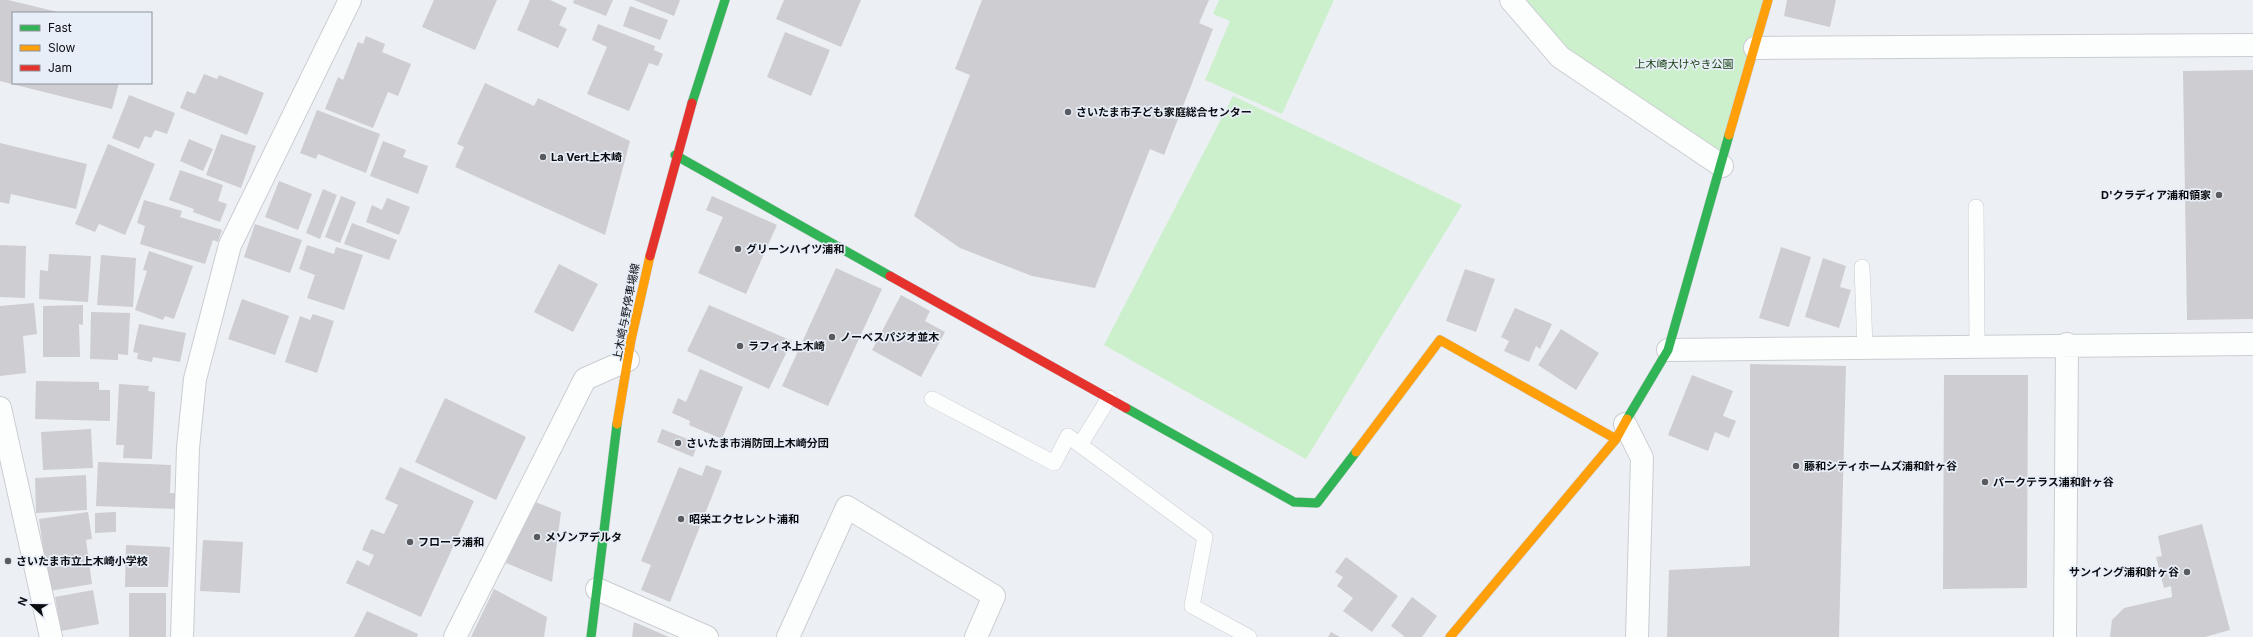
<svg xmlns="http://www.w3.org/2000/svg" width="2253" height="637" font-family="Inter,'Noto Sans JP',sans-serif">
<rect width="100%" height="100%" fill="#eceff4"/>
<path fill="#cdf0cc" d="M 1219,0 L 1334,0 L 1282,114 L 1205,80 L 1230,21 L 1213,14 Z
M 1511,0 L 1767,0 L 1722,166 L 1560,57 Z
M 1233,96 L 1462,205 L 1306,459 L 1104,345 Z"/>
<path fill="#cecdd1" d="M 0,0 L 8,0 L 58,12 L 13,13 L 13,83 L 119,83 L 112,109 L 0,81 Z
M 434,0 L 497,0 L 475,50 L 422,27 Z
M 530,0 L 550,0 L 567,8 L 559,25 L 567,29 L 558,48 L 517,30 Z
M 574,0 L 613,0 L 606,16 L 573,3 Z
M 634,0 L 680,0 L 674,16 Z
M 784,0 L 861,0 L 841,47 L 776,19 Z
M 982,0 L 1209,0 L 1199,23 L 1213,29 L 1164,155 L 1150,149 L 1095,288 L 1032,276 L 960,248 L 914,216 L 970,75 L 955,69 Z
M 1787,0 L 1836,0 L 1830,27 L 1784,16 Z
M 630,6 L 668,20 L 660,40 L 623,26 Z
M 598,24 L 655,46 L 654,50 L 663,54 L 658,66 L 649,63 L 629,111 L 587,94 L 607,47 L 592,40 Z
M 785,32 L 830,50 L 811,96 L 767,77 Z
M 366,36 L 385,44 L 382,52 L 411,64 L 398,96 L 388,92 L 373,128 L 325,109 L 338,77 L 343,80 L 358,42 L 363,44 Z
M 2253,70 L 2253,319 L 2187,320 L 2183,71 Z
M 204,74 L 217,79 L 219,75 L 264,93 L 247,135 L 180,108 L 187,91 L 195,94 Z
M 485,83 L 534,106 L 538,98 L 630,141 L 605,235 L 455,167 L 464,147 L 457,144 Z
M 129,95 L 175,113 L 167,134 L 155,130 L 151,138 L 145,136 L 139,149 L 112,138 Z
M 317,110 L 380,134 L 366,173 L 318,154 L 316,159 L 300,153 Z
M 221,134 L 256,146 L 241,188 L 206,175 Z
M 189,139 L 213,149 L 203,171 L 180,161 Z
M 383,141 L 406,150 L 403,157 L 428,166 L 418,194 L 370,176 Z
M 0,143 L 87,164 L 76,209 L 11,194 L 9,204 L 0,202 Z
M 108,144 L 155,164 L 125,235 L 99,224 L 95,232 L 75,224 Z
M 180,170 L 223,185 L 218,201 L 227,204 L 220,222 L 193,212 L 194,209 L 169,200 Z
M 279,181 L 312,194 L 298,230 L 265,217 Z
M 323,189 L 337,195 L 320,239 L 306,233 Z
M 341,196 L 356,202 L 340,243 L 325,237 Z
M 712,196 L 777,225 L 746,294 L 698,273 L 723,217 L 706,210 Z
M 387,198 L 410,207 L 399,235 L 366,222 L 372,205 L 382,210 Z
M 144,200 L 182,211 L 180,217 L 222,230 L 218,242 L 213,240 L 205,264 L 140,244 L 145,226 L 137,223 Z
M 352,223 L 397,240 L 389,260 L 344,244 Z
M 255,224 L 302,240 L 290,273 L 244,257 Z
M 0,245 L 26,246 L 25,298 L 0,297 Z
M 307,245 L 334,254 L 336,247 L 363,255 L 344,310 L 307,298 L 315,275 L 299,269 Z
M 1781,247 L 1811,257 L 1789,327 L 1759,318 Z
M 149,251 L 193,266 L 174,319 L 165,316 L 163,320 L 135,310 L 147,271 L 143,270 Z
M 49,254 L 91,256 L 88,302 L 39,299 L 40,270 L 48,271 Z
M 101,255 L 136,258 L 133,307 L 97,305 Z
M 1823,258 L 1846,266 L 1840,287 L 1851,290 L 1839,328 L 1805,317 Z
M 559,264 L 598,284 L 573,332 L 534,312 Z
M 836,268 L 882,289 L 828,406 L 782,386 Z
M 1465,269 L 1495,279 L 1476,332 L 1446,321 Z
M 901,295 L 930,311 L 925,321 L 945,332 L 921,377 L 872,350 Z
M 242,299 L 289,316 L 275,355 L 228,339 Z
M 34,303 L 37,334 L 23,336 L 26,373 L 0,376 L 0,306 Z
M 83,305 L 83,325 L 79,324 L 80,357 L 43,357 L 43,306 Z
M 709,305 L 792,341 L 769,389 L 687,351 Z
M 1515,308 L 1552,324 L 1540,349 L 1536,346 L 1529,362 L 1504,351 L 1509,341 L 1501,337 Z
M 91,312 L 130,313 L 128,355 L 118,354 L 118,360 L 90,359 Z
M 313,314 L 334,321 L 317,373 L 285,362 L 300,316 L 310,320 Z
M 139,324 L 186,333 L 180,362 L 153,357 L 152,362 L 137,359 L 138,353 L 133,352 Z
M 1561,329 L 1599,353 L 1576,390 L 1538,365 Z
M 1750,364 L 1846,366 L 1839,637 L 1667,637 L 1669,570 L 1750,566 Z
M 700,369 L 743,387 L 722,439 L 689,425 L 690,421 L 672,413 L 678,398 L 686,402 Z
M 1692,375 L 1733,391 L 1723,416 L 1736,421 L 1729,438 L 1715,432 L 1708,451 L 1668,435 Z
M 1944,375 L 2028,375 L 2027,588 L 1943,589 Z
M 36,381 L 99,382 L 99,390 L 110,390 L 110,421 L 35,419 Z
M 119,384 L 149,386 L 148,391 L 155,392 L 152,459 L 123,458 L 124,445 L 116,445 Z
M 445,398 L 526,437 L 496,500 L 415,462 Z
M 91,429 L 93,468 L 43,470 L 41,432 Z
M 662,429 L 698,443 L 693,457 L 657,442 Z
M 98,462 L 171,465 L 170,493 L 176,493 L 176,509 L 96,506 Z
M 706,465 L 722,471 L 670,602 L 641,590 L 651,565 L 641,561 L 679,467 L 702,476 Z
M 400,467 L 474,501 L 421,617 L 346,583 L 357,560 L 369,566 L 374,555 L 362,550 L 371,529 L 384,534 L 398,505 L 385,499 Z
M 86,475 L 87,510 L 36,513 L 35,478 Z
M 533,501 L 561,512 L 552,582 L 506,563 Z
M 88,512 L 92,539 L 86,540 L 92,584 L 49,591 L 39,519 Z
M 116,512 L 116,532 L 95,533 L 95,513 Z
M 2202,524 L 2230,630 L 2205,637 L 2110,637 L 2112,620 L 2124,608 L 2172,597 L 2171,586 L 2164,588 L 2156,557 L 2162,556 L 2158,536 Z
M 203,540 L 243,542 L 240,593 L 200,591 Z
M 126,545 L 170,547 L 168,587 L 125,587 Z
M 1346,557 L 1398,596 L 1372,632 L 1343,611 L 1353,598 L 1337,586 L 1343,577 L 1335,572 Z
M 494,589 L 547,617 L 544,637 L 471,637 Z
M 93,590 L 99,624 L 61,631 L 55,597 Z
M 129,593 L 166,593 L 166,637 L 129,637 Z
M 1412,597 L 1437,616 L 1422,637 L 1405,637 L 1391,626 Z
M 367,611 L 418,634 L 417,637 L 354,637 Z
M 634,622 L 669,637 L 632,637 Z
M 1331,632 L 1340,637 L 1328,637 Z"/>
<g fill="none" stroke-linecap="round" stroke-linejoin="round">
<defs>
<path id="lane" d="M 1976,207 L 1977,345
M 1862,267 L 1865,347
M 932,399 L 1054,463 L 1068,436 L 1205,537 L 1192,606 L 1249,637
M 1080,445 L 1109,398"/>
<path id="street" d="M 1511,0 L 1560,57 L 1722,166
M 1755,48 L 2253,45
M 1668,350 L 2253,344
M 0,408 L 51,637
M 1625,424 L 1642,458 L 1637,637
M 597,589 L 707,637
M 182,637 L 188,448 L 195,379 L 230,245 L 350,0
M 455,637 L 585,379 L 628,360
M 788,637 L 847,507 L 994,596 L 976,637
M 2065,637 L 2067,344"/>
<path id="fast" d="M 692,103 L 725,0
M 675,155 L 890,276
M 1126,408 L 1294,502 L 1317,503 L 1356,452
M 1627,419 L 1668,350 L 1729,135
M 591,637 L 617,424"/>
<path id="slow" d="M 1729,135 L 1768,0
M 617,424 L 631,340 L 650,256
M 1356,452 L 1440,340 L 1616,439
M 1450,637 L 1616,439 L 1627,419"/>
<path id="jam" d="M 650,256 L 692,103
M 890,276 L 1126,408"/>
</defs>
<use href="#lane" stroke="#cacdd1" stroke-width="16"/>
<use href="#street" stroke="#cacdd1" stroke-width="24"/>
<use href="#fast" stroke="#cacdd1" stroke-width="10"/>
<use href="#slow" stroke="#cacdd1" stroke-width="10"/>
<use href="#jam" stroke="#cacdd1" stroke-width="10"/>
<use href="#lane" stroke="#fcfdfd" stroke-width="15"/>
<use href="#street" stroke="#fcfdfd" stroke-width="22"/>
<use href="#fast" stroke="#30b455" stroke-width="9"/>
<use href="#slow" stroke="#ff9f0a" stroke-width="9"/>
<use href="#jam" stroke="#e5322d" stroke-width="9"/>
</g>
<g fill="#5a5b60" stroke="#e8eef7" stroke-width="1.5">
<circle cx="1068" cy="112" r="4"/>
<circle cx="543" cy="157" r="4"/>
<circle cx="2219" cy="195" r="4"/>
<circle cx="738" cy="249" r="4"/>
<circle cx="832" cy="337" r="4"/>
<circle cx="740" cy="346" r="4"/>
<circle cx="678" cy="443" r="4"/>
<circle cx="1796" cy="466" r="4"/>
<circle cx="1985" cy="482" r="4"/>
<circle cx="681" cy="519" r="4"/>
<circle cx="537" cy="537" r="4"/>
<circle cx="410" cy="542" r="4"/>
<circle cx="8" cy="561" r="4"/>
<circle cx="2187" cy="572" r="4"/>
</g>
<g text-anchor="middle" stroke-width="3.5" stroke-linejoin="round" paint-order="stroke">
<g font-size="11" fill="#184113" stroke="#e8eef7">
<text x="1684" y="68">上木崎大けやき公園</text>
</g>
<g font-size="11" font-weight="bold" fill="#0b0c10" stroke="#e8eef7" text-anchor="start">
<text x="1076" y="116">さいたま市子ども家庭総合センター</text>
<text x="551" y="161">La Vert上木崎</text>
<text x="2211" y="199" text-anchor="end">D'クラディア浦和領家</text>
<text x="746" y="253">グリーンハイツ浦和</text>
<text x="840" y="341">ノーベスパジオ並木</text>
<text x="748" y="350">ラフィネ上木崎</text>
<text x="686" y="447">さいたま市消防団上木崎分団</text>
<text x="1804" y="470">藤和シティホームズ浦和針ヶ谷</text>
<text x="1993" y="486">パークテラス浦和針ヶ谷</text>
<text x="689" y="523">昭栄エクセレント浦和</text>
<text x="545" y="541">メゾンアデルタ</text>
<text x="418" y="546">フローラ浦和</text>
<text x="16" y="565">さいたま市立上木崎小学校</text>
<text x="2179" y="576" text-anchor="end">サンイング浦和針ヶ谷</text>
</g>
<g font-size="11" fill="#0b0c10" stroke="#e8eef7">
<text transform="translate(626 312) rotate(-79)" y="4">上木崎与野停車場線</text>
</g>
</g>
<rect x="12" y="12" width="140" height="72" fill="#e8eef7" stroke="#90949b"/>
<rect x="20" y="25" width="20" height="6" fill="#30b455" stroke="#90949b"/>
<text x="48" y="32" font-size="12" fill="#0b0c10">Fast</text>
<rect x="20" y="45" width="20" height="6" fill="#ff9f0a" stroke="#90949b"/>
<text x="48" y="52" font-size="12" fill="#0b0c10">Slow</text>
<rect x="20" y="65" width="20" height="6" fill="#e5322d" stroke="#90949b"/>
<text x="48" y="72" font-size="12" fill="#0b0c10">Jam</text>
<g transform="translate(32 605) rotate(292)" stroke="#e8eef7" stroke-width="3" paint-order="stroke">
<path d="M0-3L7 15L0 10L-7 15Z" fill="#0b0c10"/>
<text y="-6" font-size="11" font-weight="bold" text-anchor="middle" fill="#0b0c10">N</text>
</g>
</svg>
